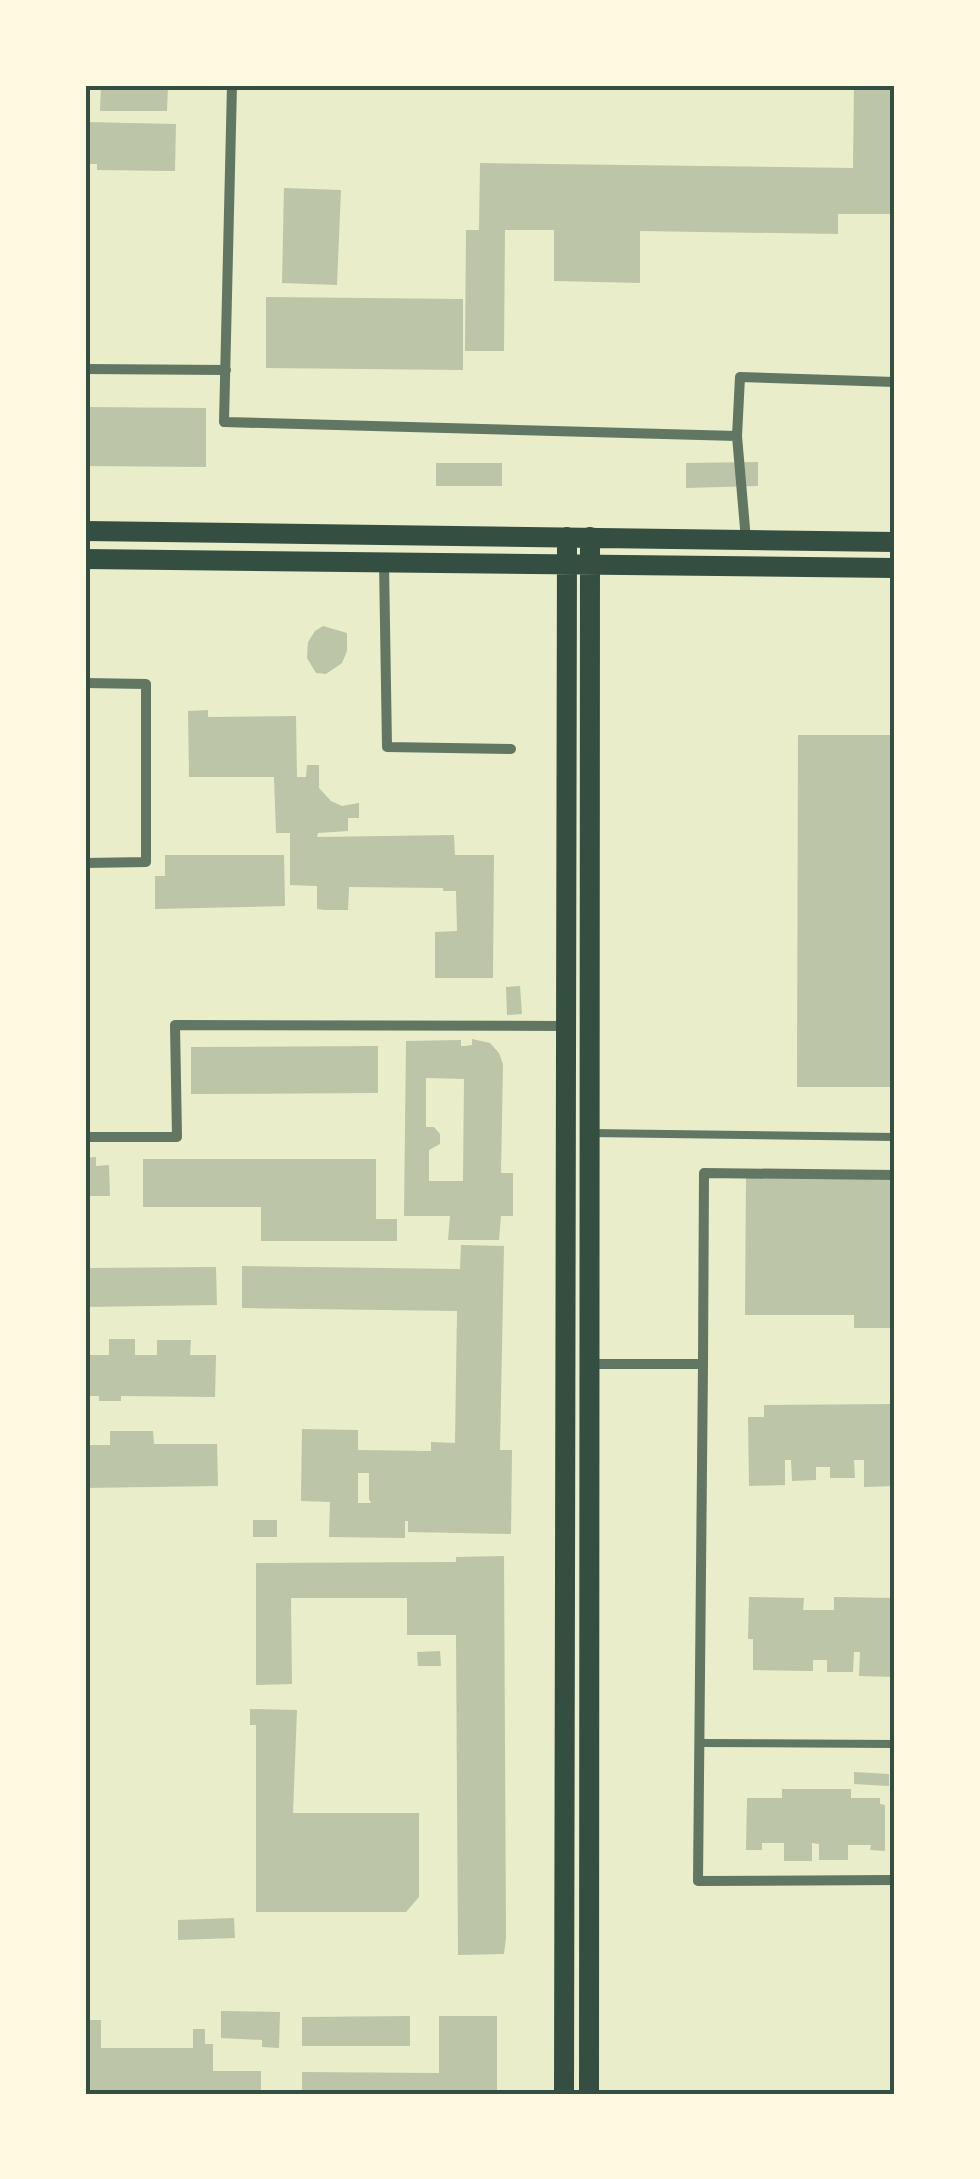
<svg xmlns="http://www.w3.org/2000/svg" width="980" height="2179" font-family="'PT Sans',sans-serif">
<rect width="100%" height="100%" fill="#e9edc9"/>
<path fill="#bcc5a7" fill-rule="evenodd" d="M 101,85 L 168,85 L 167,111 L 100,111 Z
M 854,85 L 895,85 L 895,214 L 838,214 L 838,234 L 640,231 L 640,283 L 554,281 L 554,230 L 505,230 L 504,351 L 465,351 L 466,230 L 479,230 L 480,163 L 853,168 Z
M 85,122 L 176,124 L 175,171 L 97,170 L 97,164 L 85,164 Z
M 284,188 L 341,190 L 337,285 L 282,283 Z
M 266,297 L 463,299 L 463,370 L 266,368 Z
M 85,407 L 206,408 L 206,467 L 85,466 Z
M 758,462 L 758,486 L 686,488 L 686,463 Z
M 436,463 L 502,463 L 502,486 L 436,486 Z
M 323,626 L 347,633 L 347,651 L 342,663 L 326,674 L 316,673 L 307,658 L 308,642 L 315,631 Z
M 208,710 L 208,717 L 296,716 L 297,777 L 306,777 L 307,765 L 319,765 L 319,788 L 331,801 L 342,806 L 359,803 L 359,818 L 348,818 L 348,831 L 318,833 L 317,837 L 454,835 L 455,855 L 494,855 L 493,978 L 435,978 L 435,932 L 457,931 L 456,891 L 443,891 L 443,888 L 349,887 L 348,910 L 325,910 L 317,909 L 317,886 L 290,885 L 290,833 L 276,833 L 274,777 L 189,777 L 188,711 Z
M 798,735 L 895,735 L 895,1087 L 797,1087 Z
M 165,855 L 284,855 L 285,906 L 155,909 L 155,876 L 165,876 Z
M 520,986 L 522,1014 L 507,1015 L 506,987 Z
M 472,1039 L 490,1043 L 499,1053 L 503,1064 L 501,1173 L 513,1173 L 513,1216 L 501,1216 L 499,1240 L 448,1240 L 450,1216 L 404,1216 L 406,1041 L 461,1040 L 461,1046 L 465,1046 L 472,1045 ZM 426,1078 L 464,1079 L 463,1181 L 429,1181 L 429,1150 L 440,1144 L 440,1134 L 434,1127 L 426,1127 Z
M 378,1046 L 378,1093 L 191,1094 L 191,1047 Z
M 96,1157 L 96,1166 L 109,1165 L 110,1196 L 85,1196 L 85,1158 Z
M 143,1159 L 376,1159 L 376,1219 L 397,1219 L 397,1241 L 261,1241 L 261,1207 L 143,1207 Z
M 746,1177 L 895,1178 L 895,1328 L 854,1328 L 854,1315 L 745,1315 Z
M 461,1245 L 504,1246 L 500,1450 L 512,1450 L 511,1534 L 408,1532 L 408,1521 L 405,1521 L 405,1538 L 329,1537 L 330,1502 L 301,1501 L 302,1429 L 358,1430 L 358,1450 L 431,1451 L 431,1442 L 455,1443 L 457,1311 L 242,1308 L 242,1266 L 460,1269 ZM 358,1473 L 369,1473 L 369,1499 L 371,1503 L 358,1503 Z
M 216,1267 L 217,1305 L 85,1307 L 85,1268 Z
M 109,1339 L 135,1339 L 135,1355 L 157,1355 L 157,1340 L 191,1340 L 190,1355 L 216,1355 L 215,1397 L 121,1396 L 121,1401 L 99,1401 L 99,1396 L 85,1396 L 85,1355 L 109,1355 Z
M 894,1404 L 895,1486 L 864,1487 L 864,1460 L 854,1460 L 855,1478 L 830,1478 L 830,1467 L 816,1467 L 816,1480 L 792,1481 L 791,1460 L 785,1460 L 785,1485 L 749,1486 L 748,1417 L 764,1417 L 764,1405 Z
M 110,1431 L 153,1431 L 154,1444 L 217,1444 L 218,1486 L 85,1488 L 85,1445 L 110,1445 Z
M 253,1520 L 277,1520 L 277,1537 L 253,1537 Z
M 504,1556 L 506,1938 L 504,1954 L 458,1955 L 456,1635 L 407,1635 L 407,1598 L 291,1598 L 292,1684 L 256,1685 L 256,1563 L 456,1562 L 456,1557 Z
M 749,1597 L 804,1598 L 803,1610 L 834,1610 L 834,1597 L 895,1598 L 895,1677 L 859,1676 L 860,1652 L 854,1652 L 853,1672 L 827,1672 L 827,1660 L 813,1660 L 813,1671 L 753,1670 L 753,1639 L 748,1639 Z
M 440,1651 L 441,1666 L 418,1666 L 417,1652 Z
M 250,1709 L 297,1710 L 293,1813 L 419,1813 L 419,1897 L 406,1912 L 256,1912 L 256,1725 L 250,1725 Z
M 854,1772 L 889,1774 L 889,1786 L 854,1784 Z
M 782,1789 L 851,1789 L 851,1798 L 880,1798 L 880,1804 L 885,1805 L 885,1851 L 870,1850 L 871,1845 L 848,1845 L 848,1860 L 819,1860 L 819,1844 L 812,1843 L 812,1861 L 784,1861 L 784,1843 L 762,1843 L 762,1850 L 746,1850 L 747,1798 L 782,1798 Z
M 234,1918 L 235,1938 L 178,1940 L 178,1920 Z
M 221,2011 L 280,2012 L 279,2048 L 262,2047 L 262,2040 L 221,2038 Z
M 410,2016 L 410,2046 L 302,2046 L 302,2017 Z
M 439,2016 L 497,2016 L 497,2094 L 302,2094 L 302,2072 L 439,2073 Z
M 85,2020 L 101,2020 L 101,2048 L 193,2048 L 193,2029 L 205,2029 L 205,2044 L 213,2044 L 213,2071 L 261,2071 L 261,2094 L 85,2094 Z"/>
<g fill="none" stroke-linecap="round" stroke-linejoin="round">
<path stroke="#617663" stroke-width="8" d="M 590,1133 L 895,1137
M 699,1743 L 895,1744"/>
<path stroke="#617663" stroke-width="10" d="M 232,85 L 224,422 L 737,436
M 85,369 L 226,370
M 746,540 L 737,436 L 740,377 L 895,382
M 384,563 L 387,747 L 511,749
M 85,683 L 146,684 L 146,862 L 85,863
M 85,1137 L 177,1137 L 175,1025 L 566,1026
M 590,1364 L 703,1364 L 704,1173 L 895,1175
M 703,1364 L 698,1881 L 895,1880"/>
<path stroke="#344e41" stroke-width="20" d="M 85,531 L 895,542
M 85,559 L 895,568
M 564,2094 L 567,537
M 589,2094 L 590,537"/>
</g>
<rect width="980" height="2179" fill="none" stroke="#fefae0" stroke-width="175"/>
<rect x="88" y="88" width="804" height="2004" fill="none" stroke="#344e41" stroke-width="4"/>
</svg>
